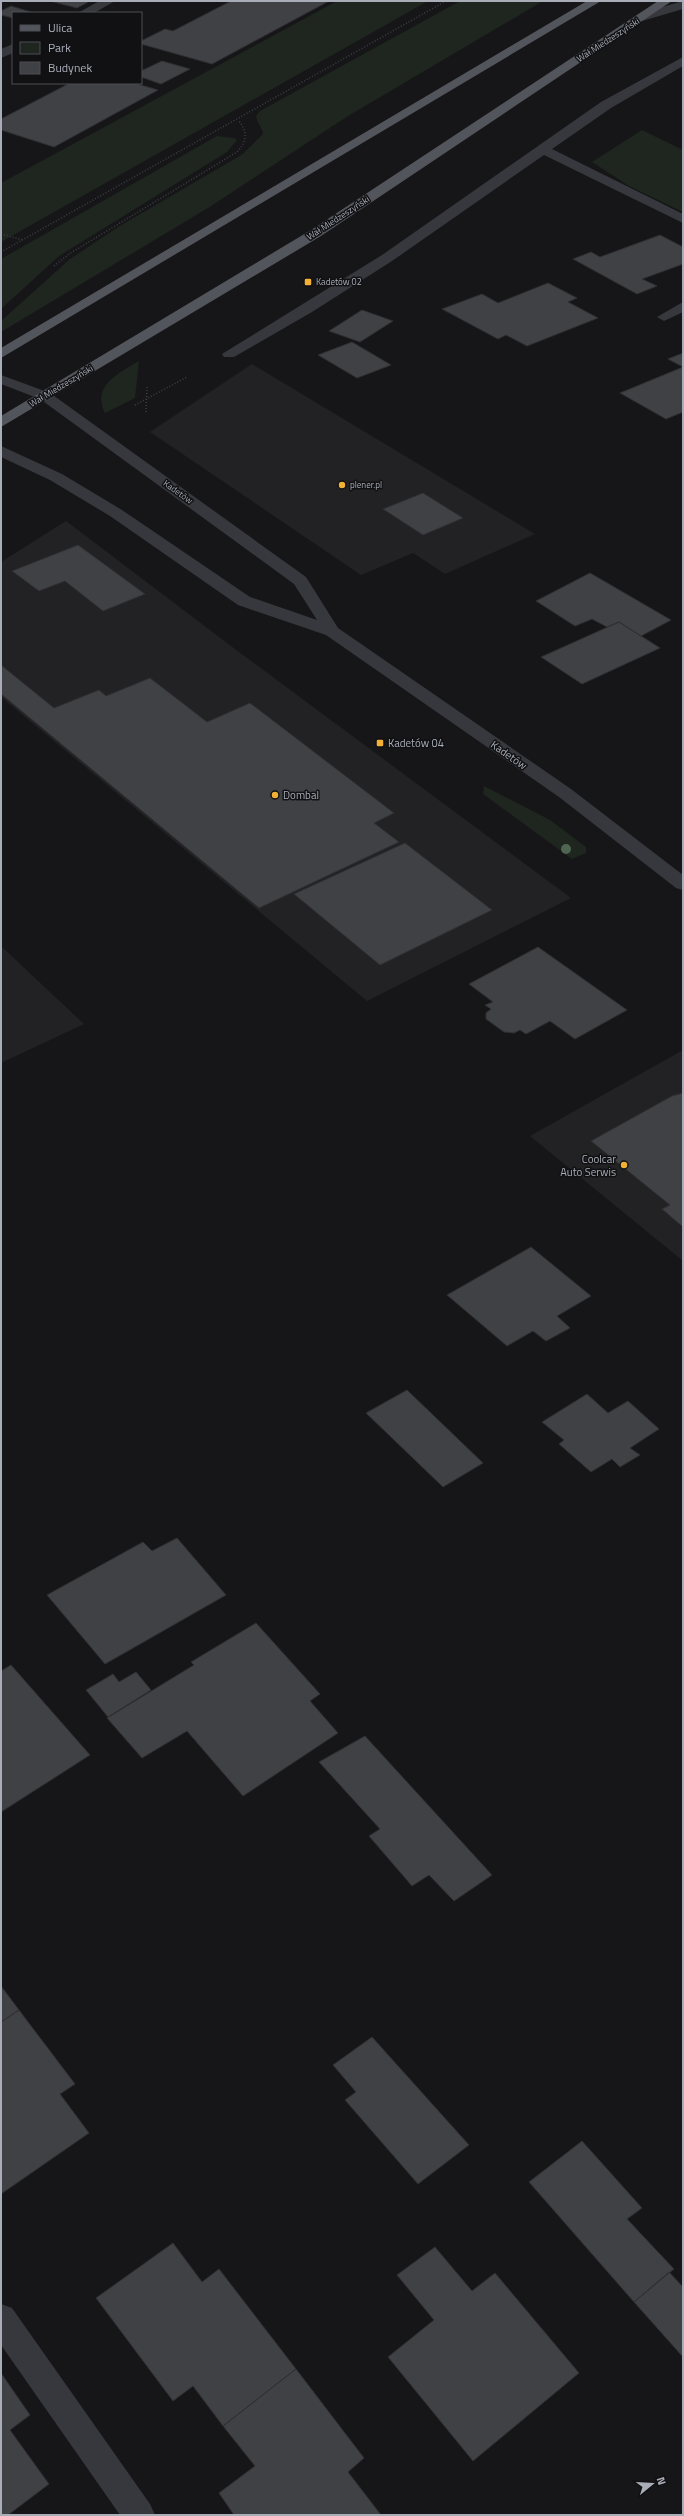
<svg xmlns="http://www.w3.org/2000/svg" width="684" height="2516" font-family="'Titillium Web',sans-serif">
<rect width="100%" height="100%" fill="#161618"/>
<path fill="#222225" d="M 252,364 L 535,534 L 445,574 L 413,553 L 361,575 L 150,432 Z
M 66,521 L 235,649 L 571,898 L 367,1001 L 1,697 L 1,562 Z
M 1,946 L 84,1024 L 1,1063 Z
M 683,1050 L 683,1261 L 530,1136 Z"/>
<path fill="#1e261f" d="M 337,1 L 428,1 L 1,242 L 1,183 Z
M 460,1 L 543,1 L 348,116 L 208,208 L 1,332 L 1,321 L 70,259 L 118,227 L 243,154 L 263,134 C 262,127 257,123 256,116 L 260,111 Z
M 642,130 L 683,150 L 683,212 L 629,186 L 592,162 Z
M 217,136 L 234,138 L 237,140 L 227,152 L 59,256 L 1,309 L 1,259 Z
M 139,361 L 135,398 L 105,413 C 91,386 119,373 139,361 Z
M 484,786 L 550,820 L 586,847 L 586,853 L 572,859 L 483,794 Z"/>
<path fill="#404145" stroke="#303034" d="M 50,1 L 90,1 L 77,8 Z
M 231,1 L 329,1 L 212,64 L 141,44 L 141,41 L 165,29 L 173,31 Z
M 11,6 L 34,13 L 13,13 L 13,18 L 1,15 L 1,11 Z
M 162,61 L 190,69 L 161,84 L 141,77 L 141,71 Z
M 70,83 L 134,83 L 158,90 L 54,147 L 1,130 L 1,119 Z
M 660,235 L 683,247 L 683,264 L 642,279 L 657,286 L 637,294 L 573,259 L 591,252 L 600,257 Z
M 548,283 L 577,298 L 568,302 L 598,318 L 527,346 L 506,335 L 498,339 L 442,309 L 482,294 L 498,303 Z
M 362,310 L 393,321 L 360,342 L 329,331 Z
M 352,342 L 391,365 L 357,378 L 318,355 Z
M 683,353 L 683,412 L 666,419 L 620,393 L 683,367 L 668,359 Z
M 423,493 L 463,518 L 423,535 L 383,509 Z
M 78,545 L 145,594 L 103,611 L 65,581 L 39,591 L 12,571 Z
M 590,573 L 671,620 L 641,636 L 619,622 L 607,627 L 592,619 L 575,626 L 536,601 Z
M 619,622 L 660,648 L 582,684 L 541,657 Z
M 1,665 L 54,708 L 99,690 L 106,696 L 150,678 L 207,722 L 250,703 L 394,813 L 374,823 L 399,842 L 259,908 L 1,694 Z
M 405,843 L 492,910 L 380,965 L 294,894 Z
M 538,947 L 627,1010 L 575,1039 L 550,1021 L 526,1034 L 520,1030 L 514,1033 L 504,1032 L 486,1019 L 486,1013 L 491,1009 L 485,1005 L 493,1002 L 469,984 Z
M 683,1093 L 683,1227 L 662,1209 L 670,1205 L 591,1141 L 672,1096 Z
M 531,1247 L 591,1296 L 557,1316 L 570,1328 L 546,1341 L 533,1331 L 507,1346 L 447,1295 Z
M 407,1390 L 483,1463 L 443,1487 L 366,1413 Z
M 587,1394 L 608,1413 L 628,1401 L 659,1429 L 630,1448 L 640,1455 L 620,1467 L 612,1459 L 591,1472 L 559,1444 L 564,1440 L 542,1422 Z
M 177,1538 L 226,1595 L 105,1664 L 47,1595 L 143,1542 L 152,1551 Z
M 256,1623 L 320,1694 L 310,1701 L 338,1733 L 243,1796 L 187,1731 L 142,1758 L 107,1718 L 194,1665 L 191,1662 Z
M 11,1665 L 90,1755 L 1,1812 L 1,1671 Z
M 136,1672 L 151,1690 L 108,1717 L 86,1690 L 113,1674 L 119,1682 Z
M 365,1736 L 492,1875 L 454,1901 L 429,1875 L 412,1886 L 369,1836 L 380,1829 L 319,1762 Z
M 1,1986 L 19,2010 L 1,2022 Z
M 19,2010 L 75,2084 L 60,2094 L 89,2133 L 1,2194 L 1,2022 Z
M 372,2037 L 469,2145 L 418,2184 L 345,2100 L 356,2092 L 333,2065 Z
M 582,2141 L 642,2208 L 627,2219 L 674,2269 L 634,2302 L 529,2182 Z
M 173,2243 L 202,2282 L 219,2269 L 296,2369 L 223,2426 L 193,2386 L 173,2401 L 96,2298 Z
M 435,2247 L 472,2291 L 495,2273 L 579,2373 L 473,2461 L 388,2357 L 434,2320 L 397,2275 Z
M 669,2272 L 683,2287 L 683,2357 L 634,2302 Z
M 296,2369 L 364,2458 L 348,2472 L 381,2515 L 234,2515 L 219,2493 L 255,2466 L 223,2426 Z
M 1,2373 L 30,2415 L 10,2430 L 49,2484 L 8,2515 L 1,2515 Z"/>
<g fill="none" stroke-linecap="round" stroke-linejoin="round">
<path stroke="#3d3f44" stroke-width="1.5" stroke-dasharray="1 2" stroke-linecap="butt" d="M 1,234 L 23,240
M 1,252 L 446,1
M 54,266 L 69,254 L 237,152 C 247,142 248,131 238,120
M 135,405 L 187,377
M 146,412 L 147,387"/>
<path fill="#37383d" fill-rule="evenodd" d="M 99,1 L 115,1 L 94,13 L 78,13 Z
M 683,1 L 683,9 L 642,21 L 636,17 L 638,14 Z
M 13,44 L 13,53 L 1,58 L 1,49 Z
M 683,57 L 683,66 L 611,108 L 552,149 L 683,214 L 683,223 L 544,155 L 392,261 L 312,312 L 234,357 L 224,357 L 222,354 L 382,255 L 601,102 Z
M 683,302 L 683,312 L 664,321 L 657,317 Z
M 1,375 L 50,393 L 306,577 L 338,628 L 571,789 L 683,875 L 683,890 L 676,888 L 559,797 L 326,635 L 238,605 L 110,516 L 50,480 L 1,457 L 1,446 L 62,474 L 122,510 L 250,597 L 317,620 L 294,584 L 40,399 L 1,384 Z
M 1,2304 L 12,2308 L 150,2504 L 155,2515 L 120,2515 L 1,2345 Z"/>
<path fill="#53555c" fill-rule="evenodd" d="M 587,1 L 601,1 L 1,358 L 1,348 Z
M 658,1 L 672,1 L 321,236 L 1,427 L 1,416 L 311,230 Z"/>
</g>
<circle fill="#506452" cx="566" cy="849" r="5"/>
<g fill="#f2b134" stroke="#111113" stroke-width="1.5">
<rect x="304" y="278" width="8" height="8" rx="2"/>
<circle cx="342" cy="485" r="4"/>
<rect x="376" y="739" width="8" height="8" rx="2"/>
<circle cx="275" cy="795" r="4"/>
<circle cx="624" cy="1165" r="4"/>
</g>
<g text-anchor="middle" stroke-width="3" stroke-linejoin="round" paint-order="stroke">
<g font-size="9" fill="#a8adb8" stroke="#111113">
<text transform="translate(608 40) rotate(-33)" y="3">Wał Miedzeszyński</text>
<text transform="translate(338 218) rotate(-33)" y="3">Wał Miedzeszyński</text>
<text transform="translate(61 386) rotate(-31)" y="3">Wał Miedzeszyński</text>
<text transform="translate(178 492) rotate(35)" y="3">Kadetów</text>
</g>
<g font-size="9" fill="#a8adb8" stroke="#111113" text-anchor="start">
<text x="316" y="285">Kadetów 02</text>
<text x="350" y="488">plener.pl</text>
</g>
<g font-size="11" fill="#a8adb8" stroke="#111113" text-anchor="start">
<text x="388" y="747">Kadetów 04</text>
<text x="283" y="799">Dombal</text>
<text x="616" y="1163" text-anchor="end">Coolcar<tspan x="616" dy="13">Auto Serwis</tspan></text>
</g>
<g font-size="11" fill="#a8adb8" stroke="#111113">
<text transform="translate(509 755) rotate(35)" y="4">Kadetów</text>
</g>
</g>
<rect width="684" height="2516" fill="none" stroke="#a8adb8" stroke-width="4"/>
<rect x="12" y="12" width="130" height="72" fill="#111113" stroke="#4d4f55"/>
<rect x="20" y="25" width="20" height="6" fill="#53555c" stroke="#4d4f55"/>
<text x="48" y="32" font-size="12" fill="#a8adb8">Ulica</text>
<rect x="20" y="42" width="20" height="12" fill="#1e261f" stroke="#4d4f55"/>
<text x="48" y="52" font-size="12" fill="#a8adb8">Park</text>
<rect x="20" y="62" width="20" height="12" fill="#404145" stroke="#4d4f55"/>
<text x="48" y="72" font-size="12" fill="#a8adb8">Budynek</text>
<g transform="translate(652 2484) rotate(72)" stroke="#111113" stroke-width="3" paint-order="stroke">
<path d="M0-3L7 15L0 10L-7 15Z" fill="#a8adb8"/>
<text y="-6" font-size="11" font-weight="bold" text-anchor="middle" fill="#a8adb8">N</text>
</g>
</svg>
